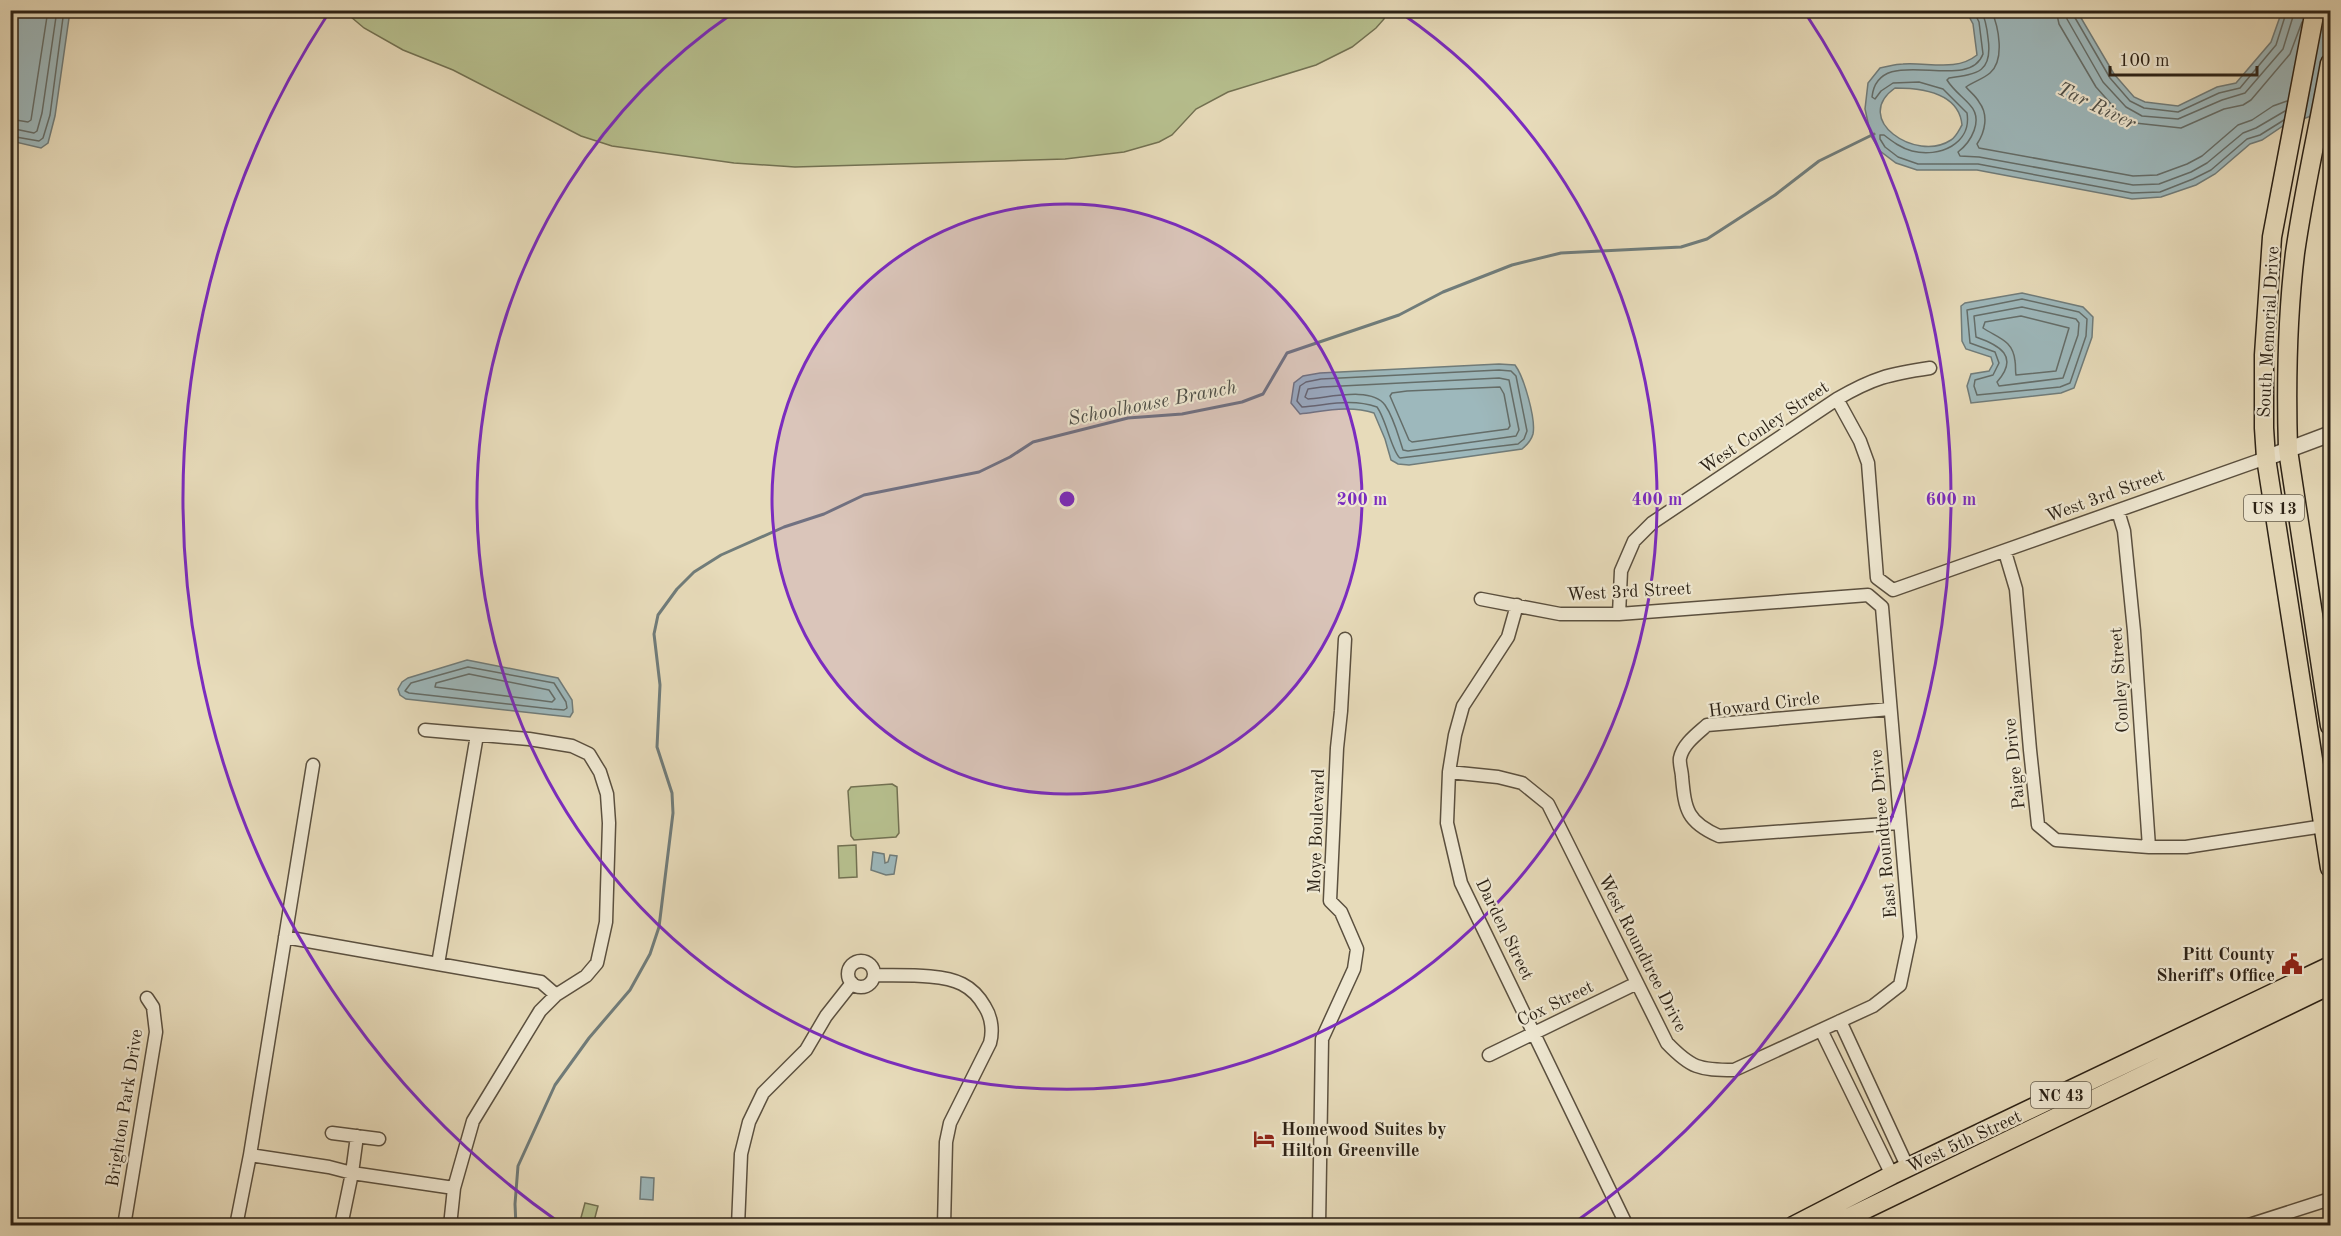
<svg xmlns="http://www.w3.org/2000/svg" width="2341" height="1236" font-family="'Old Standard TT',serif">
<rect width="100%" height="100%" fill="#e7dbba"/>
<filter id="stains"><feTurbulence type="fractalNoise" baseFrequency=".00333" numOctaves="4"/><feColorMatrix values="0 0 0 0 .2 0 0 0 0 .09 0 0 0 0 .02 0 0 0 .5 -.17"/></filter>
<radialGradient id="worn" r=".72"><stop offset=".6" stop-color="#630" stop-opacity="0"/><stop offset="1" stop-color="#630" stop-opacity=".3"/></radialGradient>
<path fill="#b7c08f" stroke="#727152" stroke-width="1.5" d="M 344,11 L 1386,11 L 1384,19 L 1376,28 L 1352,47 L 1316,65 L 1228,92 L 1196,109 L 1172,135 L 1159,142 L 1124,152 L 1065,159 L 795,167 L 734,163 L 612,146 L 581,136 L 453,70 L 403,50 L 364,28 Z
M 892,784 L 897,787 L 899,833 L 896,837 L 854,840 L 851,836 L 848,791 L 851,787 Z
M 856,845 L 857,877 L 839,878 L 838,846 Z
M 585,1203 L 598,1206 L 593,1225 L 579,1225 Z"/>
<path fill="#9db8bc" stroke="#707c7a" stroke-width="1.5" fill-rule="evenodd" d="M 10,11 L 70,11 L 55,116 L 48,143 L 41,148 L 11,141 Z
M 1966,11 L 2077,11 L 2114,74 L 2134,97 L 2145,102 L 2178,106 L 2217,87 L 2236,83 L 2271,42 L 2282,11 L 2330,11 L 2330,107 L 2325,111 L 2283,126 L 2262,140 L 2250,144 L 2215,174 L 2196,185 L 2161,197 L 2132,199 L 1977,170 L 1917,170 L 1896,163 L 1880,151 L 1871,136 L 1865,109 L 1868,83 L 1880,68 C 1887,67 1895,64 1903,64 C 1928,62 1956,72 1977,55 L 1973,24 ZM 1895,88 C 1922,88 1959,93 1962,125 C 1959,130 1956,137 1951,140 C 1916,163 1851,119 1895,88 Z
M 2022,293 L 2083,307 L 2093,317 L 2092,337 L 2074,388 L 2061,393 L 1971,403 L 1967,386 L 1971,374 L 1989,371 L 1993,364 L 1991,357 L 1966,349 L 1962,341 L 1961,306 L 1965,303 Z
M 1499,364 L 1515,365 C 1524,377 1536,419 1533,434 C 1531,441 1527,445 1522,449 L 1409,465 L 1398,464 L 1391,460 L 1385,439 L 1374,413 C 1349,405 1326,411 1300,414 L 1291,403 L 1294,383 L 1303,376 L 1320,373 Z
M 467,660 L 558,678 L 572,700 L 573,712 L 570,717 L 551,715 L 406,699 L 400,695 L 398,689 L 402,682 L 408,678 Z
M 873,852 L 884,854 L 885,863 L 888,862 L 890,855 L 897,856 L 894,874 L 886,875 L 871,870 Z
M 641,1177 L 654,1178 L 653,1200 L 640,1199 Z"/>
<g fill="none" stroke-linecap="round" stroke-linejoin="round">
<path stroke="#646d69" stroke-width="1.5" d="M 1973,10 L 1979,22 L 1983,54 C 1968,95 1878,41 1872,97 L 1875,99 L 1881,91 L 1893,83 L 1919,82 L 1943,89 L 1967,113 C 1972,144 1939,158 1912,151 C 1901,148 1893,142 1884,135 L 1880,135 L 1880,139 L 1885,147 L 1898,157 L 1918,164 L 1978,164 L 2132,193 L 2160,192 L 2193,179 L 2211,170 L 2247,139 L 2260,135 L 2284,120
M 1981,10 C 1986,20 1987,28 1988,38 C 1993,72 1978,74 1949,78 L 1947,80 C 1953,90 1963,97 1970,105 C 1984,120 1971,142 1958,152 L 1960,156 L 1979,157 L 2133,185 L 2159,184 L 2191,172 L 2207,163 L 2243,133 L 2256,128 L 2285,111
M 1991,10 C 1999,27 2005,60 1990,73 C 1983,79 1973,82 1966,87 C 1970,92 1976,96 1979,102 C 1989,115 1985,132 1977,144 L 1979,148 L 2133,176 L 2157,175 L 2187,164 L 2202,156 L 2238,125 L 2252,120 L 2273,106 L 2287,101
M 2056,10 L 2059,24 L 2096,87 L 2120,114 L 2135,123 L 2181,128 L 2224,109 L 2243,105 L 2251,100 L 2290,54 L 2302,22
M 2065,10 L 2067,19 L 2103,82 L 2126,107 L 2142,116 L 2178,119 L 2222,100 L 2245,93 L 2283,49 L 2295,10
M 2073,10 L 2074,16 L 2110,78 L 2130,101 L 2144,108 L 2178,112 L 2219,93 L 2240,88 L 2276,45 L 2287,10
M 10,119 L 28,122 L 31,120 L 48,10
M 10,128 L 34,133 L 37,131 L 42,113 L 57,10
M 10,136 L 39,141 L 43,138 L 50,115 L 64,10
M 2022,299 L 2079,312 L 2087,319 L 2086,336 L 2070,383 L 2060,387 L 1977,395 L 1974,386 L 1975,380 L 1993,375 L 1999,363 L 1995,352 L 1970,343 L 1967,310 Z
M 2022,307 L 2076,319 L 2079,323 L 2078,335 L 2063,378 L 1999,386 L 1997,382 C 2020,356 1999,345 1976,337 L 1974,316 Z
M 2021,316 L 2069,328 L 2056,371 L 2016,375 C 2015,370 2016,366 2015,361 C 2013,340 1998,338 1983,328 L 1985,322 Z
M 1499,370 L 1511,371 L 1516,376 L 1527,431 L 1524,439 L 1518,444 L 1400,458 C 1392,452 1386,419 1377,407 C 1351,398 1328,405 1302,407 L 1297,401 L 1300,386 L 1306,382 L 1321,379 Z
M 1499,378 L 1509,380 L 1519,430 L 1516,436 L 1408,451 L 1403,450 C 1398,435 1394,418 1385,405 C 1372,386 1327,398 1308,399 L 1305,397 L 1308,389 L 1322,387 Z
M 1500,387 L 1504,394 L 1510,426 L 1508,429 L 1412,442 L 1409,440 L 1390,396 L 1392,393 L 1407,391 Z
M 468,667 L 554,683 L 566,702 L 567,708 L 564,710 L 552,709 L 409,693 L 405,691 L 411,683 Z
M 469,674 L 549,690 L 555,699 L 552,702 L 435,687 L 436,683 Z"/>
<path stroke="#707c7a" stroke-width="3" d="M 516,1226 L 515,1204 L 518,1166 L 555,1085 L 589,1038 L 630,990 L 650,954 L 659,927 L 673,813 L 672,793 L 657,747 L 660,685 L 654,634 L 658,615 L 677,589 L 694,572 L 721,555 L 784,527 L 824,514 L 864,495 L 979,472 L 1010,457 L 1033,442 L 1128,418 L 1182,414 L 1242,402 L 1263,394 L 1287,353 L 1399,315 L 1443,292 L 1512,265 L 1561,253 L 1681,247 L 1707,239 L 1775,195 L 1819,161 L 1874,134"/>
<defs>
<path id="minor" d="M 1837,399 L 1860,441 L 1868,463 L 1877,578 L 1893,590 L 2266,458
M 2118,511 L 2124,531 L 2134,631 L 2149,847
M 2005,552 L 2016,589 L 2030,750 L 2038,825 L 2056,840 L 2149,847 L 2186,847 L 2324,826
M 1517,605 L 1508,637 L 1463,706 L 1455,735 L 1449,772 L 1447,823 L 1461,883 L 1627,1226
M 1619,614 L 1621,571 L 1634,541 L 1652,523 L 1837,399 C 1873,378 1889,374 1930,368
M 1890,709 L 1707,725 C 1697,734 1683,744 1680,758 C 1679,763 1682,772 1682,777 C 1685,810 1687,822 1719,836 L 1899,823
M 425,730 L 529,739 L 572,746 L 589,754 L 600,772 L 607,794 L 609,823 L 606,922 L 597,963 L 586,976 L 556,995 L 540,1011 L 473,1121 L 454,1188
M 477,735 L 438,964 L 541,982 L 556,995
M 1449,772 L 1498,777 L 1522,783 L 1548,804 L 1667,1043 C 1691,1068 1699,1070 1734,1070 L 1873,1006 L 1900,985 L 1910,937 L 1882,607 L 1868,595 L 1619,614 L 1560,614 L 1481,599
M 285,937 L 438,964
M848 974a13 13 0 1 1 26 0a13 13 0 1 1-26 0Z
M 874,975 C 898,976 941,973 962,984 C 972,989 980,998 985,1007 C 992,1018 993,1032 990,1043 L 950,1123 L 946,1142 L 944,1226
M 1840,1021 L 1908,1168
M 1821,1030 L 1892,1175
M 1489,1055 L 1637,983
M 332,1133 L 379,1139
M 250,1155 L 313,765
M 124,1226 L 156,1032 L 153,1007 L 147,998
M 236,1226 L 250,1155 L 329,1167 L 352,1173 L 357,1136
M 341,1226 L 352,1173 L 454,1188 L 450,1226
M 738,1226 L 741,1154 L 749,1122 L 763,1093 L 806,1050 L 826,1016 L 852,983
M 1319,1226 L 1322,1039 L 1354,969 L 1357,949 L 1341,912 L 1330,901 L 1337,748 L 1341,711 L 1345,639
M 2246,1226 L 2330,1199"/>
<path id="tertiary" d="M 2266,458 L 2330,434"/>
<path id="primary" d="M 2315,10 L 2272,237 L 2264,355 L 2264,428 L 2266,458 L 2330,868
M 2330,63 C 2319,126 2304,189 2295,253 C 2287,319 2286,384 2288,450 L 2330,726
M 1793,1226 L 1892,1175 L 2330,966
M 1831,1226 L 2330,985"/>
</defs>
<use href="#minor" stroke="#5b503f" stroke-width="15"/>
<use href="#tertiary" stroke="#5b503f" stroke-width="18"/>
<use href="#primary" stroke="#2c2216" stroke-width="21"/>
<use href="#minor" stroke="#efe8d2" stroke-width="12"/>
<use href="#tertiary" stroke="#efe8d2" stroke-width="15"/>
<use href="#primary" stroke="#e7dbba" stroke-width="18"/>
</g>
<circle cx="1067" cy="499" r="295" fill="#7b2cbf" fill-opacity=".12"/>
<g fill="none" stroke="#7b2cbf" stroke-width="3">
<circle cx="1067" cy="499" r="295"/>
<path d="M1401 13A590 590 0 1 1 733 13"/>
<path d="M560 1223A884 884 0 0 1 330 11M1804 11A884 884 0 0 1 1574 1223"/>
</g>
<defs>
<symbol id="civic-bare" viewBox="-9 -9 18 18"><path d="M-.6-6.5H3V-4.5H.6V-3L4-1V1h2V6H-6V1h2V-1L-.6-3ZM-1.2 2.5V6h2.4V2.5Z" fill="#8f2418" stroke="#efe8d2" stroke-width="2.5" paint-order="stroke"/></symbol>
<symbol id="hotel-bare" viewBox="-9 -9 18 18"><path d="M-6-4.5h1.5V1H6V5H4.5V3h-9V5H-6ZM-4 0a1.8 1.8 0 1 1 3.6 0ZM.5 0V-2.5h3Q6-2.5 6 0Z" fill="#8f2418" stroke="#efe8d2" stroke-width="2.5" paint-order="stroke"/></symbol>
</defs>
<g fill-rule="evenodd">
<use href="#civic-bare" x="2277" y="949" width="30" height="30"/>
<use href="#hotel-bare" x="1249" y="1124" width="30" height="30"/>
</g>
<g text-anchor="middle" stroke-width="4.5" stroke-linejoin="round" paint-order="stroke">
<g fill="#efe8d2" stroke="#665d4e" stroke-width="1.5">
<rect x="2244" y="495" width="60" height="26" rx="4.5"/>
<rect x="2031" y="1082" width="60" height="26" rx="4.5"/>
</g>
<g font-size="16" font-weight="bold" fill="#2c2216">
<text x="2274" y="514">US 13</text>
<text x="2061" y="1101">NC 43</text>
</g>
<g font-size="18" fill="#2c2216" stroke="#efe8d2">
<text transform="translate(2268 332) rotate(-87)" y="6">South Memorial Drive</text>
<text transform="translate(1764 427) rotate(-34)" y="6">West Conley Street</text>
<text transform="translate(2105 495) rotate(-20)" y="6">West 3rd Street</text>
<text transform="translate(1629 591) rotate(-3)" y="6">West 3rd Street</text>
<text transform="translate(2119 680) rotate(-94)" y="6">Conley Street</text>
<text transform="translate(1764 704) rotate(-7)" y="6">Howard Circle</text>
<text transform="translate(2014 764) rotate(-96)" y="6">Paige Drive</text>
<text transform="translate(1316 831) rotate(-88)" y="6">Moye Boulevard</text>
<text transform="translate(1883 834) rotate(-95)" y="6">East Roundtree Drive</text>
<text transform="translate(1505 929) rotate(64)" y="6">Darden Street</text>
<text transform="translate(1643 953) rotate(63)" y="6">West Roundtree Drive</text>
<text transform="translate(1555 1003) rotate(-26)" y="6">Cox Street</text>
<text transform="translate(124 1108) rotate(-81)" y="6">Brighton Park Drive</text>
<text transform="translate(1964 1141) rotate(-25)" y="6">West 5th Street</text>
</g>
<g font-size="18" font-weight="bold" fill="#2c2216" stroke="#efe8d2" text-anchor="end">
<text x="2275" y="960">Pitt County<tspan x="2275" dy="21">Sheriff's Office</tspan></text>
<text x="1281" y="1135" text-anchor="start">Homewood Suites by<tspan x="1281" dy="21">Hilton Greenville</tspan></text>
</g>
<g font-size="20" font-style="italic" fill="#4e4f48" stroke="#efe8d2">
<text transform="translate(2097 105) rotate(26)" y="7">Tar River</text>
<text transform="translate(1152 402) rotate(-11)" y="7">Schoolhouse Branch</text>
</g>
</g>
<circle cx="1067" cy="499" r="9" fill="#7b2cbf" stroke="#efe8d2" stroke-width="3"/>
<g font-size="18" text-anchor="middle" font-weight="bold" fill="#7b2cbf" stroke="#efe8d2" stroke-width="4.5" stroke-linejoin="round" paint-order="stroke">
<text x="1362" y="505">200 m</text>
<text x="1657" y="505">400 m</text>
<text x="1951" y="505">600 m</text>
</g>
<rect width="2341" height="1236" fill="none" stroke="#e7dbba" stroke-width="36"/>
<rect x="12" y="12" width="2317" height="1212" fill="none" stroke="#2c2216" stroke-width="3"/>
<rect x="18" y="18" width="2305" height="1200" fill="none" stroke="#2c2216" stroke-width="1.5"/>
<path d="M2110 66v9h147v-9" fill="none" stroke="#2c2216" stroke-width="3"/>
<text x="2119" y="66" font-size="18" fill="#2c2216" stroke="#efe8d2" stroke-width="4.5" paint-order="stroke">100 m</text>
<rect width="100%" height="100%" filter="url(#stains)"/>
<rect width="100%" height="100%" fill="url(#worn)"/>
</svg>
